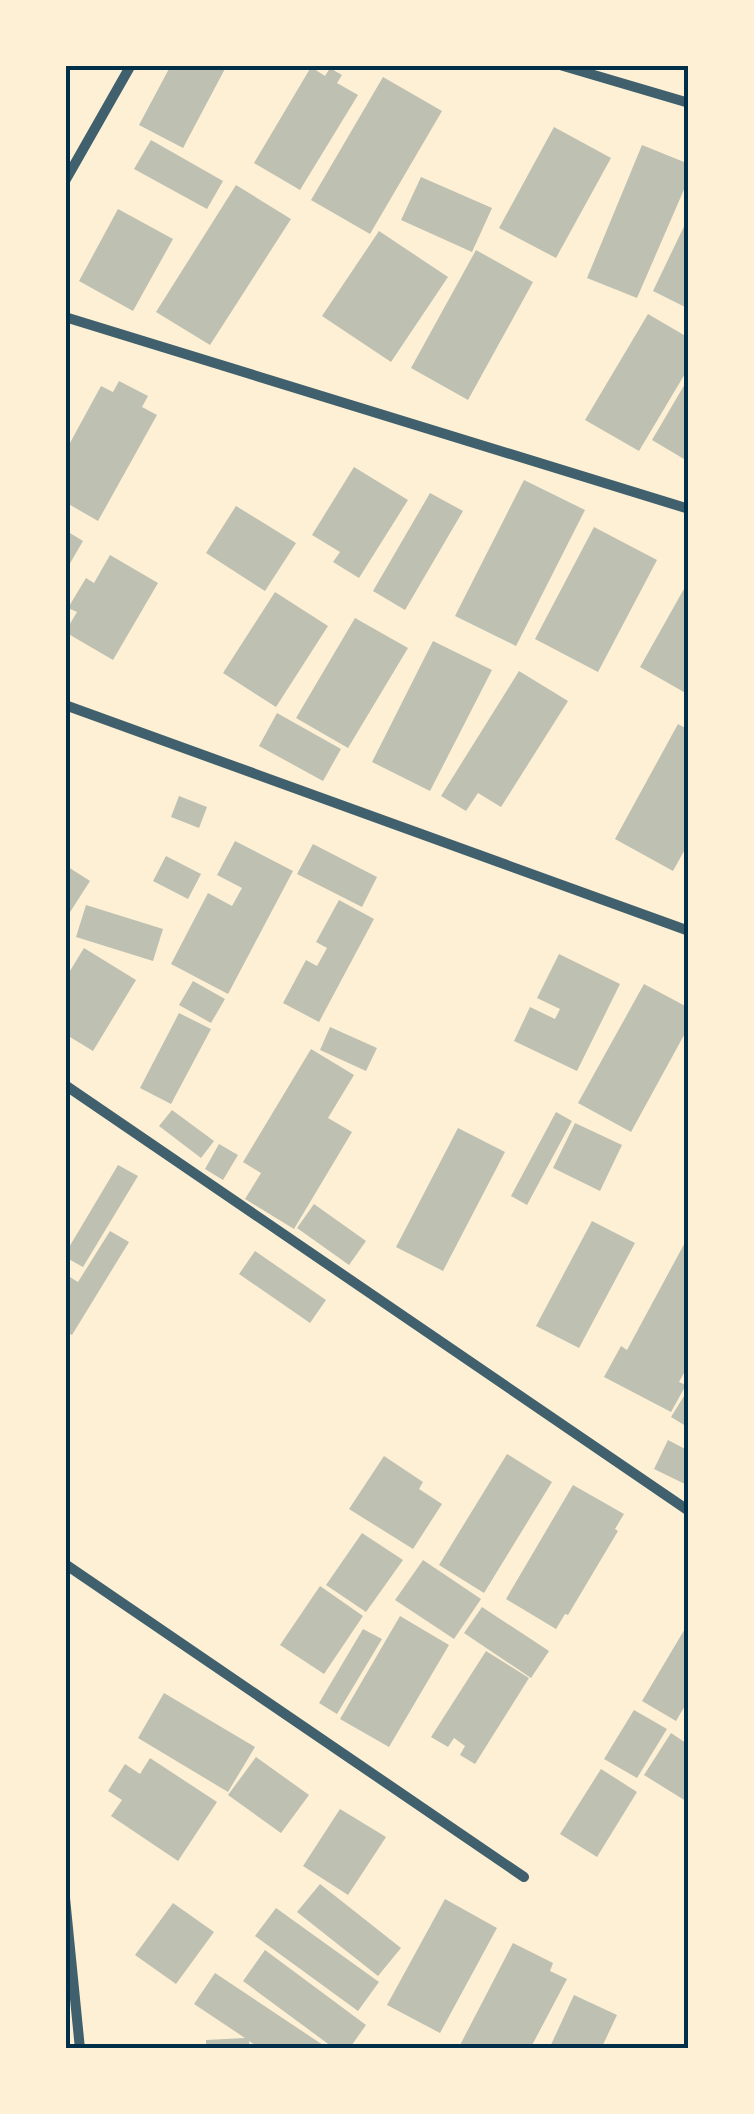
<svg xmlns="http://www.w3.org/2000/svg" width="754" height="2114" font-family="'Sofia Sans Condensed',sans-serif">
<rect width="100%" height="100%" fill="#fdf0d5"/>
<path fill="#bec0b2" d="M 171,65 L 227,65 L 183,148 L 139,125 Z
M 311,67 L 325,76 L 330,68 L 342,75 L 337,83 L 358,95 L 300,190 L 254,163 Z
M 383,77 L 442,111 L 370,234 L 311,200 Z
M 554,127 L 611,158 L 556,258 L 499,228 Z
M 151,140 L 223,181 L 207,209 L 134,169 Z
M 642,145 L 689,164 L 689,178 L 637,298 L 587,278 Z
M 421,177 L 492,208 L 472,252 L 401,220 Z
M 236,185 L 291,219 L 210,345 L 156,312 Z
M 118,209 L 173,239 L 133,311 L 79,281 Z
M 689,216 L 689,309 L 653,291 Z
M 379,231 L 448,277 L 391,362 L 322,316 Z
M 476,250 L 533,282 L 468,400 L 411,368 Z
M 648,314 L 689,338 L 689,367 L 639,451 L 585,420 Z
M 689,377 L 689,462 L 652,440 Z
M 119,381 L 148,396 L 142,407 L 157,415 L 98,521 L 65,502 L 65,452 L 101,386 L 113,392 Z
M 354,467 L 408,500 L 359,578 L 333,562 L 340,552 L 312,535 Z
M 524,480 L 585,510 L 516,646 L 455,616 Z
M 430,493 L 463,511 L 405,610 L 373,591 Z
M 236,506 L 296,543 L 265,591 L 206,553 Z
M 594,527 L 657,560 L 598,672 L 535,639 Z
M 65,530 L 83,541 L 65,572 Z
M 110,555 L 158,583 L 113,660 L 65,632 L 77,612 L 68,608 L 86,578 L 94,583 Z
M 689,580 L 689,695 L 640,667 Z
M 275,592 L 328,626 L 276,707 L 223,673 Z
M 355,618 L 408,648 L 348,748 L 296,718 Z
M 433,641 L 492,670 L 430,791 L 372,762 Z
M 519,671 L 568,701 L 501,807 L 478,793 L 466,811 L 441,796 Z
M 277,713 L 341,749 L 323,781 L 259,746 Z
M 678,724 L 689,730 L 689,842 L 673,871 L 615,839 Z
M 179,796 L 207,807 L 199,828 L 171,817 Z
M 235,841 L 293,871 L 228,994 L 171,964 L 208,893 L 232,906 L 242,888 L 217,875 Z
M 313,844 L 377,877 L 362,907 L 297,874 Z
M 166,856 L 201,874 L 188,899 L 153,881 Z
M 65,865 L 90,881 L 65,920 Z
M 339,900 L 374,919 L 319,1022 L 283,1003 L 306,960 L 317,966 L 327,948 L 316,942 Z
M 86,905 L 163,929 L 153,961 L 76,937 Z
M 84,948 L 136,980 L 93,1051 L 65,1034 L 65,979 Z
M 559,954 L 620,984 L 577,1071 L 514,1041 L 530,1007 L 555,1019 L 560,1009 L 537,998 Z
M 193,981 L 225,999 L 211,1023 L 179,1005 Z
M 644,984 L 689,1008 L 689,1026 L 631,1132 L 578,1103 Z
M 179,1013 L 211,1029 L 171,1104 L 140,1088 Z
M 330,1027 L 377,1048 L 366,1071 L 320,1050 Z
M 311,1049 L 354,1075 L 328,1118 L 352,1132 L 294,1229 L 245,1199 L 261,1173 L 243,1162 Z
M 172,1110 L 214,1141 L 201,1158 L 159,1126 Z
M 556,1112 L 572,1121 L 527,1205 L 511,1196 Z
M 575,1123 L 622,1145 L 600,1191 L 553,1168 Z
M 458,1128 L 505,1152 L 443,1271 L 396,1247 Z
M 219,1144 L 238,1155 L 223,1180 L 205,1169 Z
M 118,1165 L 138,1176 L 83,1267 L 65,1257 L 65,1254 Z
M 314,1204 L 366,1241 L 349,1265 L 297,1228 Z
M 592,1221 L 635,1243 L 579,1348 L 536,1326 Z
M 110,1231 L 129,1242 L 72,1335 L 65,1331 L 65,1274 L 78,1282 Z
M 689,1235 L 689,1364 L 679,1382 L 686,1385 L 671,1412 L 604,1377 L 621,1346 L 627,1350 Z
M 255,1251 L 326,1300 L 310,1323 L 239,1274 Z
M 689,1388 L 689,1428 L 671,1417 Z
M 668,1440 L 689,1451 L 689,1486 L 654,1469 Z
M 507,1454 L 552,1482 L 484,1593 L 439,1565 Z
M 384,1456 L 423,1482 L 419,1489 L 442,1504 L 413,1549 L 349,1509 Z
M 573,1485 L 624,1514 L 615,1529 L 618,1531 L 568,1615 L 565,1614 L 556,1629 L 506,1599 Z
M 362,1533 L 403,1560 L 366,1612 L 326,1585 Z
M 423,1560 L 481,1599 L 454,1639 L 395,1600 Z
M 320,1586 L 363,1616 L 324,1674 L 280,1645 Z
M 482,1607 L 549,1651 L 531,1678 L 464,1633 Z
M 400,1616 L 449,1645 L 389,1747 L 340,1719 Z
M 689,1622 L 689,1699 L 676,1721 L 642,1701 Z
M 363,1629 L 382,1639 L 337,1714 L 319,1703 Z
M 486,1651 L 529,1678 L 475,1764 L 460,1755 L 465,1746 L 454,1738 L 448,1747 L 431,1737 Z
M 164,1693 L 255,1747 L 228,1792 L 138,1738 Z
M 634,1710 L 667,1729 L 637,1778 L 604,1759 Z
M 671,1733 L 689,1745 L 689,1803 L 644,1775 Z
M 256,1757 L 309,1795 L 281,1833 L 228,1795 Z
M 150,1758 L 217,1802 L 178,1861 L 111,1816 L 122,1800 L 108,1791 L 125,1764 L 140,1774 Z
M 601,1769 L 637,1792 L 597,1857 L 560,1834 Z
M 340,1809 L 386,1837 L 348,1895 L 303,1866 Z
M 320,1884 L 401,1948 L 378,1976 L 297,1912 Z
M 445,1899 L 497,1928 L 440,2033 L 387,2005 Z
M 173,1903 L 214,1932 L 176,1984 L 135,1955 Z
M 276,1908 L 379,1982 L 358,2011 L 255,1936 Z
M 513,1943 L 553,1963 L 550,1971 L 567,1979 L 530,2049 L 458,2049 Z
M 265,1950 L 366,2025 L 349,2049 L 335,2049 L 243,1981 Z
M 215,1973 L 329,2049 L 261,2049 L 249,2041 L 250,2049 L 206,2049 L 206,2040 L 245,2038 L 194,2004 Z
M 574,1995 L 617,2015 L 601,2049 L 549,2049 Z"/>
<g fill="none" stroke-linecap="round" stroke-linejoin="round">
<path stroke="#3f606c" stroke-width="10" d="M 560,65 L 689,103
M 65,181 L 131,65
M 65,317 L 689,509
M 65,705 L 689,931
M 65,1085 L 689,1511
M 65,1564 L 524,1877
M 65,1898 L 80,2049"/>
</g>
<rect width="754" height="2114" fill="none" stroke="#fdf0d5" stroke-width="135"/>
<rect x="68" y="68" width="618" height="1978" fill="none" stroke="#003049" stroke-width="4"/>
</svg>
